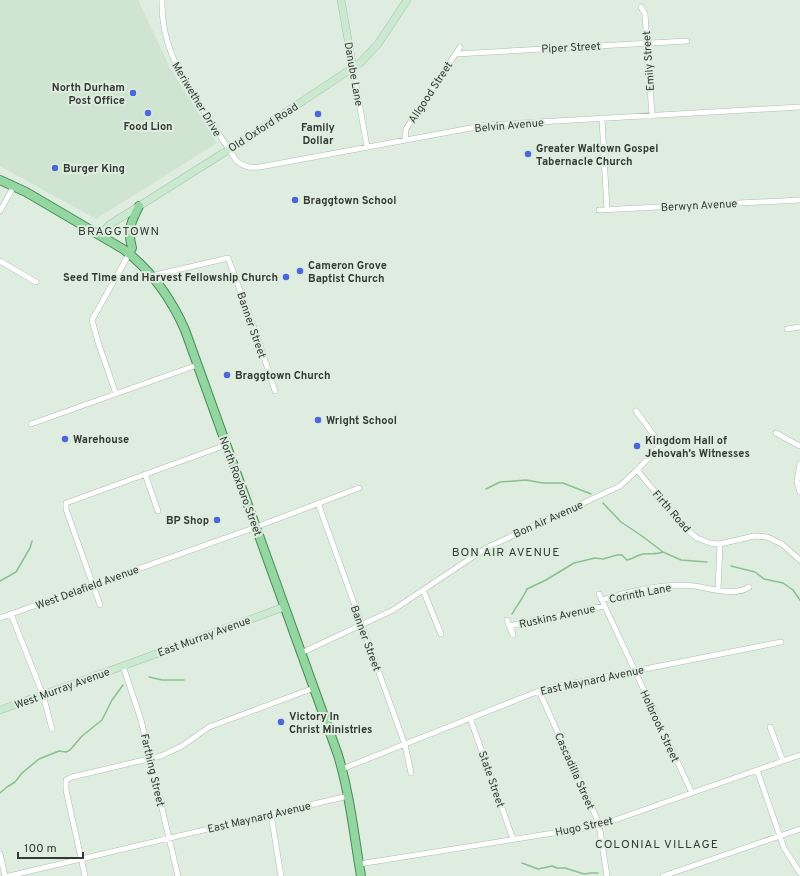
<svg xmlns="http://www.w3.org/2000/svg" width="800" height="876" font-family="Overpass,sans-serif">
<rect width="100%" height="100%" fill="#deeddf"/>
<path fill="#cfe4d1" d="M 0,0 L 138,0 L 170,68 L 217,143 L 96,219 L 0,166 Z"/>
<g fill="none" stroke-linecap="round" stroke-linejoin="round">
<path stroke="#8ac090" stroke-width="1.5" d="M 486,489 L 500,482 L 526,480 L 543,483 L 563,483 L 591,494
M 603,503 L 621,522 L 642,536 L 663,552 L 681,560 L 707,562
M 731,566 L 755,572 L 764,579 L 783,583 L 793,590 L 800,600
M 0,581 L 16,572 L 30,548 L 32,541
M 512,614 C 516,607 525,595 527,589 L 546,580 L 574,563 L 595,558 L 603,559 L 617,555 L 622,555 L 627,560 C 633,559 637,555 643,554 C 650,553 656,555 663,552
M 149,677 L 162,680 L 184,680
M 0,793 L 7,787 L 15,782 L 22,773 L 39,759 L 59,751 L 66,752 L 70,750 L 82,736 L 102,720 L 112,700 L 123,685
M 522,863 L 538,869 L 552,866 L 557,868 L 565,868 L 584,874 L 591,873 L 598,873"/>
<defs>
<path id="street" d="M 162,0 C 161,43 178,71 200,105 C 212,124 224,142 236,160 C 243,167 250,168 260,167 L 487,125 L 800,107
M 641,7 L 645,14 L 652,116
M 456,54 L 687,41
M 353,68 L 367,147
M 602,119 L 607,210
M 405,140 L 406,129 L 460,47
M 599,210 L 800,200
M 0,211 L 14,186
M 0,261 L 36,282
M 151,276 L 228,258 L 257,336 L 275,391
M 787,329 L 800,327
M 116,394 L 98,342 L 92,320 L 129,254
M 31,424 L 197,365
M 776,433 L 800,446
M 800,464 L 797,481 L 800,492
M 637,470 L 685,528 L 697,538 L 710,543 L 720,544 L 754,536 L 767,537 L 782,544 L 800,560
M 145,474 L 158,511
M 318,503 L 405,745 L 411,773
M 423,590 L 441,634
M 718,590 L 720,544
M 599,594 L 692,793
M 602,600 C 629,591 666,583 694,586 C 710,588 736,597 749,587
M 100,605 L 66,509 L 66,503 L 226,445
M 11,614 L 43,695 L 52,729
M 0,618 L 256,527 L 359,488
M 507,620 L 513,635
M 509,626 L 604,606
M 301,653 L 393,610 L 486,548 L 620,486 L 637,470 L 661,445 L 636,411
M 123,666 L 141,720 L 178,876
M 539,691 L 597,819 L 600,831 L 607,876
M 470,718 L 513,839
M 770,727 L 783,761
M 342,769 L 544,689 L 781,642
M 757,770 L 784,848 L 800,873
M 271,814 L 281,876
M 0,854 L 5,876
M 359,864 L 591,827 L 609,822 L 800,755
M 9,876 L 348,796
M 85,876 L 66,790 L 66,780 L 72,777 L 161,756 L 182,746 L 209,727 L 314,688
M 663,876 L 800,829"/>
<path id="secondary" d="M 341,0 L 353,68
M 100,235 L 109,225 L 244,140 L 360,63 L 378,44 L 407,0
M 0,710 L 123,666 L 284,607"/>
<path id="primary" d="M 0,180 L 26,192 L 123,249 C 151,270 171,298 185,330 L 338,755 C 350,795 354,835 361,876
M 129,254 L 132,248 C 127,230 131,222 139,206"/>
</defs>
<use href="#street" stroke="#aebdb0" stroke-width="6"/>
<use href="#secondary" stroke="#aebdb0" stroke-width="8"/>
<use href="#primary" stroke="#448d53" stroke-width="10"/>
<use href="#street" stroke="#fff" stroke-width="5"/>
<use href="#secondary" stroke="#c9ead0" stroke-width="7"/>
<use href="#primary" stroke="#94d6a1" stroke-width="8"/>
</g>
<g fill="#4a67db" stroke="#deeddf" stroke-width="1.5">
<circle cx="133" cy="93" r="4"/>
<circle cx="148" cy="113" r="4"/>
<circle cx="318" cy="114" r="4"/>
<circle cx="528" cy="154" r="4"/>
<circle cx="55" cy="168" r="4"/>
<circle cx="295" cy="200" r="4"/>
<circle cx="300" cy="271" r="4"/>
<circle cx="286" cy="277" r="4"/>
<circle cx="227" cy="375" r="4"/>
<circle cx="318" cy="420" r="4"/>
<circle cx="65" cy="439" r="4"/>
<circle cx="637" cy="446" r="4"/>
<circle cx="217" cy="520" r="4"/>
<circle cx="281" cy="722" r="4"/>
</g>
<g text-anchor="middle" stroke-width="4" stroke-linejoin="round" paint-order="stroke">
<g font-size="11" fill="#343a35" stroke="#deeddf">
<text transform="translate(571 47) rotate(-3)" y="4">Piper Street</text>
<text transform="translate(648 61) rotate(-94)" y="4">Emily Street</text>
<text transform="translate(354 74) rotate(80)" y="4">Danube Lane</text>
<text transform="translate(430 92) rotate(-57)" y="4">Allgood Street</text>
<text transform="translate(197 99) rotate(59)" y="4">Meriwether Drive</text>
<text transform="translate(509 125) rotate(-5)" y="4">Belvin Avenue</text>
<text transform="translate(263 127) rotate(-33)" y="4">Old Oxford Road</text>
<text transform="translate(699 205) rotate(-3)" y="4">Berwyn Avenue</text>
<text transform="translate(252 325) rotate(71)" y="4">Banner Street</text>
<text transform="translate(241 486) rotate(70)" y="4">North Roxboro Street</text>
<text transform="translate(672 511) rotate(49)" y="4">Firth Road</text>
<text transform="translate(548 519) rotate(-24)" y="4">Bon Air Avenue</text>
<text transform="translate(87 587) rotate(-20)" y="4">West Delafield Avenue</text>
<text transform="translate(640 593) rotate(-11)" y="4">Corinth Lane</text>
<text transform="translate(557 616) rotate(-12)" y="4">Ruskins Avenue</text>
<text transform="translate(204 636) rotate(-20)" y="4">East Murray Avenue</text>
<text transform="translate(366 638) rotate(70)" y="4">Banner Street</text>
<text transform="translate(592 680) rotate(-12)" y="4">East Maynard Avenue</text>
<text transform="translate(62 688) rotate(-20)" y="4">West Murray Avenue</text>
<text transform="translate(660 726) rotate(65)" y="4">Holbrook Street</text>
<text transform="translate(153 770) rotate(77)" y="4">Farthing Street</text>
<text transform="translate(575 771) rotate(66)" y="4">Cascadilla Street</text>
<text transform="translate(492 779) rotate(71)" y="4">State Street</text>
<text transform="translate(259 817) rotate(-13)" y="4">East Maynard Avenue</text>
<text transform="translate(584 826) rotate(-12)" y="4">Hugo Street</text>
</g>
<g font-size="11" font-weight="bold" fill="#343a35" stroke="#deeddf" text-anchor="start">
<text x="125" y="91" text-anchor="end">North Durham<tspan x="125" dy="13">Post Office</tspan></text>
<text x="148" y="130" text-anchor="middle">Food Lion</text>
<text x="318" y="131" text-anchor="middle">Family<tspan x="318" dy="13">Dollar</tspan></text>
<text x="536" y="152">Greater Waltown Gospel<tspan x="536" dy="13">Tabernacle Church</tspan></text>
<text x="63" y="172">Burger King</text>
<text x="303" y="204">Braggtown School</text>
<text x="308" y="269">Cameron Grove<tspan x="308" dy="13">Baptist Church</tspan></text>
<text x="278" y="281" text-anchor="end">Seed Time and Harvest Fellowship Church</text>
<text x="235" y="379">Braggtown Church</text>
<text x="326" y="424">Wright School</text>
<text x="73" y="443">Warehouse</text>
<text x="645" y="444">Kingdom Hall of<tspan x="645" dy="13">Jehovah’s Witnesses</tspan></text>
<text x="209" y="524" text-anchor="end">BP Shop</text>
<text x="289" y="720">Victory In<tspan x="289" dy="13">Christ Ministries</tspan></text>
</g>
<g font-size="12" letter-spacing="1" fill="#313c32" stroke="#deeddf">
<text x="119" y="235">BRAGGTOWN</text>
<text x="506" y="556">BON AIR AVENUE</text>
<text x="657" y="848">COLONIAL VILLAGE</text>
</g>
</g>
<path d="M18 852v6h65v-6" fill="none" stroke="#343a35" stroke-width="2"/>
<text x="24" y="852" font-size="12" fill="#343a35" stroke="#deeddf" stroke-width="3" paint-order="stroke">100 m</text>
</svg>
